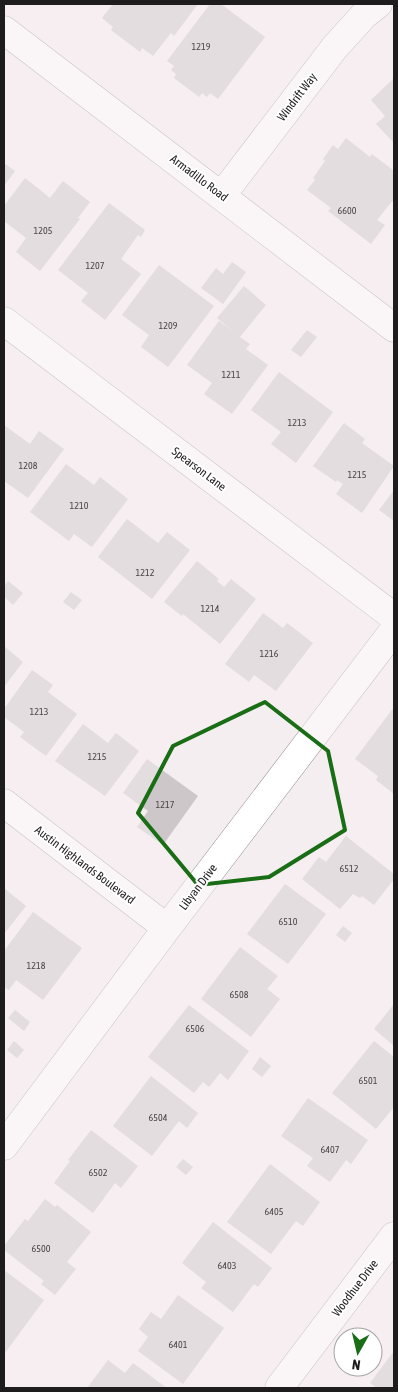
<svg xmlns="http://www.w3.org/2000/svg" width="398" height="1392" font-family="'Asap Condensed',sans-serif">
<rect width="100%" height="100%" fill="#f5eef0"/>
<path fill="#cdc7c9" d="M 113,4 L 198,4 L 174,36 L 171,33 L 153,56 L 142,48 L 140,52 L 111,30 L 113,27 L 102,18 Z
M 210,4 L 221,4 L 265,37 L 218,99 L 210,93 L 207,97 L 202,93 L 199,97 L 174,78 L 176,74 L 171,70 L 174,66 L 167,61 Z
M 394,78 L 394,143 L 376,124 L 385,116 L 371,100 Z
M 346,138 L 370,157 L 372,154 L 394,171 L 394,199 L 377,220 L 385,225 L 371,244 L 328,211 L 331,208 L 307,190 L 315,180 L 313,178 L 325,161 L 323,159 L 333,145 L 338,149 Z
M 4,163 L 15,171 L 4,186 Z
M 25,178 L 50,198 L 63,181 L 90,202 L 78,218 L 80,219 L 40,271 L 16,252 L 26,238 L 4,221 L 4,206 Z
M 109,203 L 145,230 L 141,237 L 138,235 L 121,259 L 141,274 L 105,320 L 81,301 L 88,293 L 58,270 Z
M 232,262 L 246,272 L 223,304 L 201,288 L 216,268 L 223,274 Z
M 159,265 L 214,306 L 168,367 L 141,347 L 149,335 L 122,315 Z
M 244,286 L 266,305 L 240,337 L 250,344 L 246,349 L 268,365 L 232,414 L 204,394 L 212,383 L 187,365 L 219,321 L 234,332 L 217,318 Z
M 307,330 L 317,337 L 301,357 L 291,350 Z
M 279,372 L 333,412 L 296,463 L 271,444 L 281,432 L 251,410 Z
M 344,423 L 365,439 L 362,443 L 394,466 L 362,513 L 336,494 L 343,484 L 337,480 L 336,482 L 313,466 Z
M 4,425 L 30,444 L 39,431 L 64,449 L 28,498 L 4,481 Z
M 66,464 L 94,485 L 100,477 L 128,499 L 92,547 L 74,534 L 69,541 L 30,512 Z
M 394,490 L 394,521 L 379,510 Z
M 127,519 L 158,543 L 167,532 L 190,550 L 152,599 L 98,557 Z
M 197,561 L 219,579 L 217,581 L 224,587 L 231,579 L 256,599 L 220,644 L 183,614 L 182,616 L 164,602 Z
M 8,581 L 23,593 L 13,605 L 4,597 L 4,587 Z
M 71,592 L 82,600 L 74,610 L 63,602 Z
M 263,613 L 283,628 L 287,623 L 313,643 L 276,691 L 254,675 L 249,682 L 225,664 Z
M 4,646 L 23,662 L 4,687 Z
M 32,670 L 53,685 L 48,692 L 77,714 L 46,756 L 20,737 L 24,732 L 4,717 L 4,709 Z
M 394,707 L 394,794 L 376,780 L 378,776 L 355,759 Z
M 83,724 L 108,743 L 116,733 L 139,751 L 105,796 L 55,761 Z
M 147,759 L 198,796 L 163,845 L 137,827 L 148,811 L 123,793 Z
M 346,836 L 394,874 L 394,879 L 374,905 L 362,896 L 360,898 L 353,894 L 340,909 L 302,879 L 319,857 L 326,862 Z
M 285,884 L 326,914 L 288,964 L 247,934 Z
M 4,888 L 26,906 L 4,934 Z
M 33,912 L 82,948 L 43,1000 L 16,980 L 9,990 L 4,987 L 4,951 Z
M 343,926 L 352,933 L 345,942 L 336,935 Z
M 240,947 L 278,976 L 267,989 L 280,999 L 251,1037 L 201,999 Z
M 394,1004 L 394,1046 L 374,1029 Z
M 189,1005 L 249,1051 L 228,1080 L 220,1073 L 209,1087 L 203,1082 L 194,1093 L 148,1057 Z
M 15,1010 L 30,1022 L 24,1031 L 8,1018 Z
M 14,1041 L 24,1050 L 17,1058 L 7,1050 Z
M 374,1041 L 394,1057 L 394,1107 L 376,1129 L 332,1093 Z
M 260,1057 L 271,1066 L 262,1077 L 252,1069 Z
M 151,1076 L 198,1113 L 187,1128 L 179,1121 L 152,1156 L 113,1126 Z
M 308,1098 L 368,1140 L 351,1164 L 346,1160 L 330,1182 L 307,1166 L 313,1158 L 281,1136 Z
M 91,1130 L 138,1166 L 121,1188 L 115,1183 L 93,1213 L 54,1183 L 70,1161 L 68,1160 Z
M 183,1159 L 193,1167 L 186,1175 L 176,1167 Z
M 270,1164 L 320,1202 L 303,1226 L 296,1221 L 271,1254 L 227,1222 Z
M 45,1199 L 55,1207 L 57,1205 L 91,1232 L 67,1262 L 76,1269 L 55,1295 L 41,1284 L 44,1281 L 4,1250 L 4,1246 L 25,1219 L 28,1221 Z
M 213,1222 L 272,1268 L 258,1287 L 254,1284 L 233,1312 L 201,1288 L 206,1282 L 182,1263 Z
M 4,1270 L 44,1300 L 5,1353 L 4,1352 Z
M 178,1295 L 224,1328 L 183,1384 L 138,1351 L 148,1337 L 139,1329 L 151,1312 L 161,1319 Z
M 394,1351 L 394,1388 L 377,1388 L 370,1383 Z
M 108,1360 L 125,1373 L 133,1363 L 167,1388 L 87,1388 Z"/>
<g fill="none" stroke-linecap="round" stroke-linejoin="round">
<defs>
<path id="street" d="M 4,30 L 394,328
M 222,195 L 335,47 L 364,15 L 378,4
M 4,321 L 394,617
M 4,803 L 167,928
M 4,1146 L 167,928 L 394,630"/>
<path id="secondary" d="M 279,1388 L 394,1236"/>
</defs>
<use href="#street" stroke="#958f92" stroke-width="29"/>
<use href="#secondary" stroke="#958f92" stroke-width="29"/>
<use href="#street" stroke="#fff" stroke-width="28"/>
<use href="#secondary" stroke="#fff" stroke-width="28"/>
</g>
<path d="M0 0H398V1392H0ZM 265,702 L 328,751 L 345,830 L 269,877 L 198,885 L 138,813 L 173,746 Z" fill="#f5eef0" fill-opacity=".55" fill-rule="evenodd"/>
<path fill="none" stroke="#186d15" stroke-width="4" stroke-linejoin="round" d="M 265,702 L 328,751 L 345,830 L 269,877 L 198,885 L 138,813 L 173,746 Z"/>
<g text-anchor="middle" stroke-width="4" stroke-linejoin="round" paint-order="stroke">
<g font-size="10" fill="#4a4748">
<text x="201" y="50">1219</text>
<text x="347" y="214">6600</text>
<text x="43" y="234">1205</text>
<text x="95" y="269">1207</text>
<text x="168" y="329">1209</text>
<text x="231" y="378">1211</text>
<text x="297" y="426">1213</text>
<text x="28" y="469">1208</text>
<text x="357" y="478">1215</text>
<text x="79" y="509">1210</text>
<text x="145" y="576">1212</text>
<text x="210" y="612">1214</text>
<text x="269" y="657">1216</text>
<text x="39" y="715">1213</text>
<text x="97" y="760">1215</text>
<text x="165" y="808">1217</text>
<text x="349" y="872">6512</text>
<text x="288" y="925">6510</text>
<text x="36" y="969">1218</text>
<text x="239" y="998">6508</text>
<text x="195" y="1032">6506</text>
<text x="368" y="1084">6501</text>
<text x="158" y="1121">6504</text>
<text x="330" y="1153">6407</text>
<text x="98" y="1176">6502</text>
<text x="274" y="1215">6405</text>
<text x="41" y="1252">6500</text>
<text x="227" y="1269">6403</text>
<text x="178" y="1348">6401</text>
</g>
<g font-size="12" fill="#1f1c1d" stroke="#fff">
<text transform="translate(297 97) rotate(-53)" y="4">Windrift Way</text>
<text transform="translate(199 178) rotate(37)" y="4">Armadillo Road</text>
<text transform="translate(199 469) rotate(37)" y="4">Spearson Lane</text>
<text transform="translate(85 865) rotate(37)" y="4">Austin Highlands Boulevard</text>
<text transform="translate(198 887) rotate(-53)" y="4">Libyan Drive</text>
<text transform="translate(355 1288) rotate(-53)" y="4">Woodhue Drive</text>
</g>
</g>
<rect width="398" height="1392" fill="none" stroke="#1f1c1d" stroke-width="10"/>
<g transform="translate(358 1352) rotate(188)"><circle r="24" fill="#ffffff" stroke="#a5a4a5"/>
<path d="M0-4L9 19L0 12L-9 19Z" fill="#186d15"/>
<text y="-8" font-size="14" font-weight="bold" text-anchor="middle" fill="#1f1c1d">N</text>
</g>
</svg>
